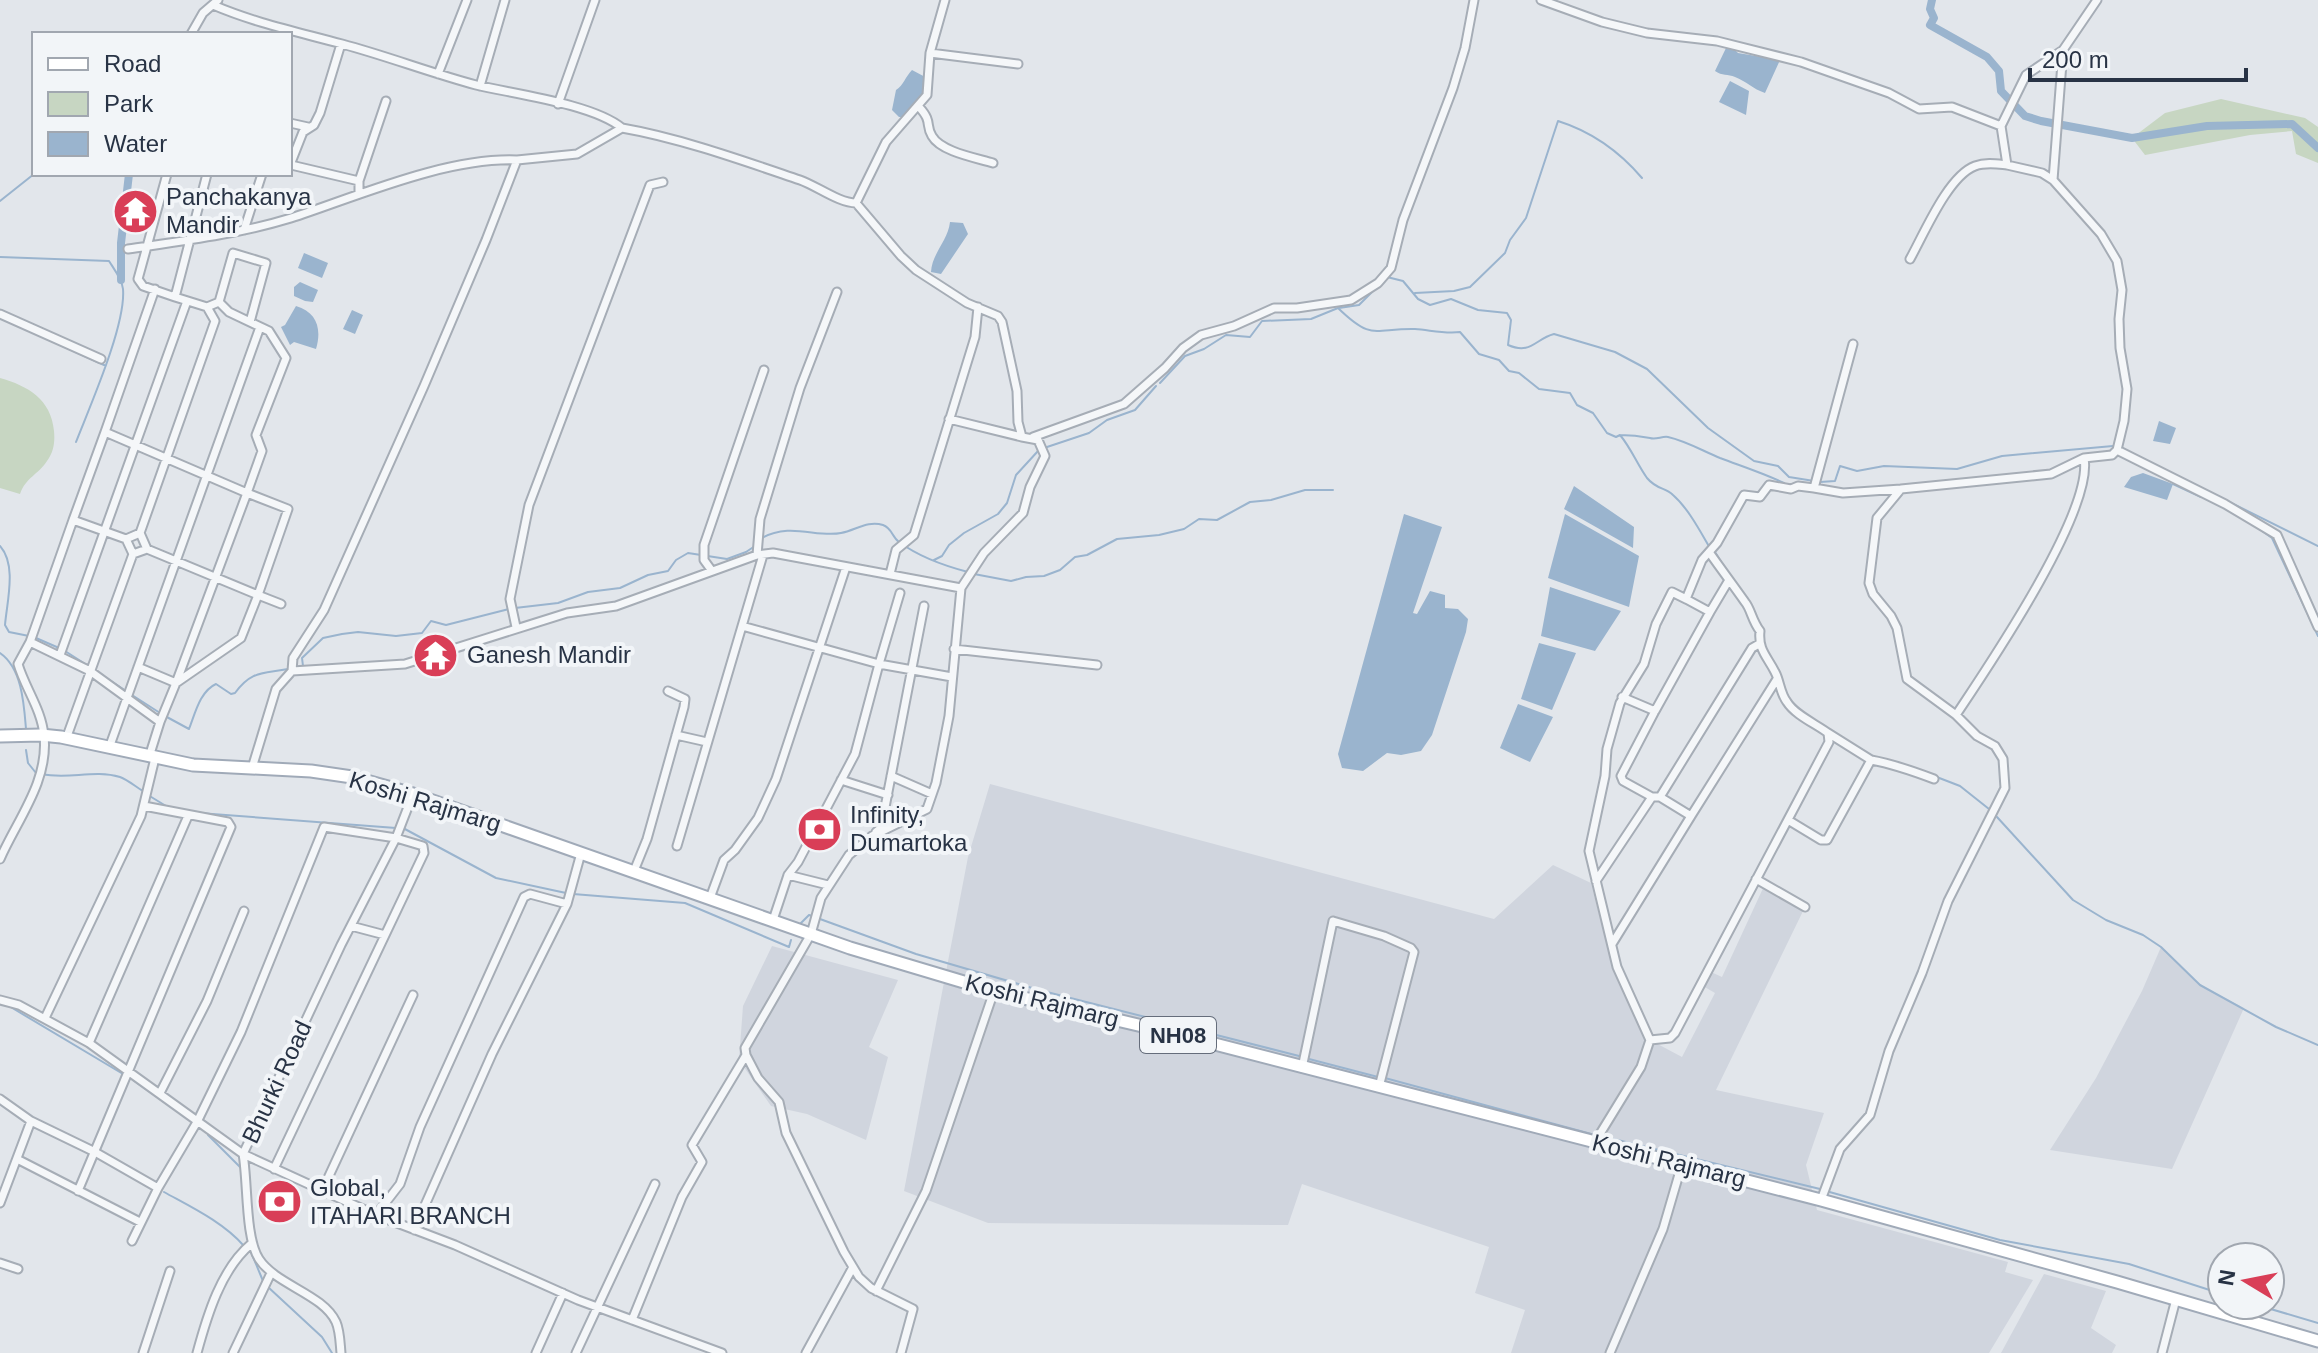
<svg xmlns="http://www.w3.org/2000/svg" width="2318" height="1353" font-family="Arial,sans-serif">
<rect width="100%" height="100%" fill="#e2e6eb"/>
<path fill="#d0d5de" d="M 990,784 L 1494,919 L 1553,865 L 1591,883 L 1613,968 L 1650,1040 L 1682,1057 L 1715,993 L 1703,986 L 1711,972 L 1722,977 L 1765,884 L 1805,907 L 1716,1090 L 1824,1113 L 1806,1165 L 1817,1210 L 2008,1262 L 2005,1272 L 2033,1280 L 1989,1353 L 1511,1353 L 1525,1310 L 1475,1293 L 1489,1247 L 1302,1184 L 1288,1225 L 988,1223 L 904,1191 L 968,857 Z
M 772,946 L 898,980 L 869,1047 L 888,1057 L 866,1140 L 807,1114 L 771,1106 L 739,1060 L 743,1006 Z
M 2161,947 L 2200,985 L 2244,1008 L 2172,1169 L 2050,1150 L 2096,1078 L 2142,991 Z
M 2044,1274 L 2106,1291 L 2091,1328 L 2116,1345 L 2112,1353 L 2001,1353 Z"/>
<path fill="#c7d6c2" d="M 2221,99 L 2305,118 L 2318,127 L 2318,163 L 2296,154 L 2292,131 L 2250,135 L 2145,155 L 2132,138 L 2165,113 Z
M 0,378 C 28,386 51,399 54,431 C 55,441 54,452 47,461 C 38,475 26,477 20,494 L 0,488 Z"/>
<path fill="#9ab4ce" d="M 1726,48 L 1734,49 L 1738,53 L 1780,60 L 1765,93 C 1753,89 1746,81 1735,77 C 1728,74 1722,76 1715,71 Z
M 912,70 L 927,78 L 927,90 L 907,117 L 899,117 L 892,110 L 896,90 C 904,85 905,77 912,70 Z
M 1730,81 L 1749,91 L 1746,115 L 1719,102 Z
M 950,222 L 963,223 L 968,234 L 941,274 L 931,272 C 932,253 948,241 950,222 Z
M 304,253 L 328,263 L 322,278 L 298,268 Z
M 300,282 L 318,290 L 313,302 L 305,301 L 294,296 L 294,287 Z
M 296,306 C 317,312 322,329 316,349 L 294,342 L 290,345 L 281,327 L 285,325 Z
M 352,310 L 363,315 L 355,334 L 343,329 Z
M 2159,421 L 2176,428 L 2170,444 L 2153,441 Z
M 2143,473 L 2173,484 L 2167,500 L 2124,487 L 2131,477 Z
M 1574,486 L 1634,527 L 1633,548 L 1564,509 Z
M 1404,514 L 1442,527 L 1413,613 L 1417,614 L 1430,591 L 1445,595 L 1445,608 L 1458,609 L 1468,619 L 1466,632 L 1432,735 L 1421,751 L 1401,755 L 1387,753 L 1363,771 L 1342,768 L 1338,754 Z
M 1565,514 L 1639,556 L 1629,607 L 1548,578 Z
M 1550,587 L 1621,611 L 1595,651 L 1541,636 Z
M 1539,643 L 1576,653 L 1552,710 L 1521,699 Z
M 1518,704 L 1553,717 L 1530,762 L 1500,748 Z"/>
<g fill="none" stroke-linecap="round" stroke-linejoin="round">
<path stroke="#9ab4ce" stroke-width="2" d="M 0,201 L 34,174
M 0,257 L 109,261 C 114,269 122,279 123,289 C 126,325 90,406 76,442
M 1387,277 L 1403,281 L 1418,299 L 1430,305 L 1451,299 L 1478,310 L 1507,313 L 1511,320 L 1508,345 C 1531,355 1535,339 1554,334 L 1615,352 L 1647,369 L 1708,428 L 1754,461 L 1778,466 L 1789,477 L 1814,481
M 1415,293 L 1454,291 L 1470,287 L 1505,253 L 1510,240 L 1526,218 L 1558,121 C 1593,132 1619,151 1642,178
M 1339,308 L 1359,305 L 1377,287
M 30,331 L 104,365
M 1160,383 L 1185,356 L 1204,349 L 1226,335 L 1250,337 L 1262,321 L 1311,319 L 1338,308 C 1373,342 1374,328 1415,329 C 1430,330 1444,334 1460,332 L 1479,354 L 1499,360 L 1509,371 L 1519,373 L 1539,389 L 1570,393 L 1577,405 L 1593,413 L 1607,433 L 1616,437 L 1620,435 C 1631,448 1637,464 1647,478 C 1657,490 1665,487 1673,495 C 1688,508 1700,531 1710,548
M 1620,435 C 1631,435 1640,436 1650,438 C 1656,440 1662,436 1668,437 C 1686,441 1703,451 1720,458 C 1741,466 1763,473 1784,483
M 1044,448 L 1089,433 L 1107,420 L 1135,410 L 1156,386
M 2165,470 L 2318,546
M 1820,482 L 1835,481 L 1840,466 L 1857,471 L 1884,466 L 1957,469 L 2002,456 L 2113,446
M 2173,484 L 2201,497
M 2255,526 L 2272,538 L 2318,636
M 762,538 C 790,522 817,538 841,533 C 856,530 868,520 883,525 C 892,528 892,537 899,542 C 918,556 945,566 968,572
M 0,546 C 17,565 7,601 5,625 L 9,632 L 29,636
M 1715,552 L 1726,570
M 934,560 L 942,556 L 949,545 L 964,533 L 998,514 L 1007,503 L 1016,475 L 1038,451
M 974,574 L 1011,581 L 1026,577 L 1044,576 L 1060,570 L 1075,557 L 1087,555 L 1117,539 L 1159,535 L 1184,529 L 1199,519 L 1217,520 L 1250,502 L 1271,500 L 1305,490 L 1333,490
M 1746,598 L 1753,609
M 515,608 L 558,603 L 588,592 L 620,588 L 648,575 L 668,571 L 676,560 L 688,553 L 727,559 L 746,552 L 755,546
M 36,638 L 59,648
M 65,651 L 90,667
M 0,653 C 22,668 24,704 26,729
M 299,667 L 303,666 L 302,658 L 323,638 L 342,634 L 358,632 L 396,636 L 422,633 L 431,621 L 446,625 L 509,609
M 105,677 L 126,691
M 132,695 L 160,713
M 165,716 L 189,729 C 195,714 200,691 216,684 L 231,694 L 235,693 C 252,670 263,674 288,669
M 1857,747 L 1876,758
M 26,750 L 28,763 L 36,773
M 1886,760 L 1899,763
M 1916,769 L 1960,786 L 1989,809
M 42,774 C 68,780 94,769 120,777 C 128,780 136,787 143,791
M 148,795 L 166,806
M 199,813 L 396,828
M 1997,817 L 2073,900 L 2106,920 L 2143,935 L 2161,947 L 2200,985 L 2276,1027 L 2318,1045
M 403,828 L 496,878 L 566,893
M 573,894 L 685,903 L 789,947 L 791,940
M 820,919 L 916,954 L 1039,990 L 1303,1057
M 799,925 L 809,915 L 812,916
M 9,1006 L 123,1074
M 1309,1059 L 1378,1077
M 1385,1078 L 1595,1135
M 133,1080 L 191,1121
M 208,1135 L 241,1168
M 1601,1136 L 1820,1189
M 1826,1191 L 2000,1240 L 2129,1264 L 2222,1294
M 164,1192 C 191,1207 223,1222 244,1246
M 247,1230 L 249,1244
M 251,1252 L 263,1281
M 268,1287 L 322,1337 L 332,1353
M 2257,1305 L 2318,1323"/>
<path stroke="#9ab4ce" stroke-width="8" d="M 1932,0 L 1930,9 L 1934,18 L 1930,25 L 1987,57 L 1999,71 L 2001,91 L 2025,116 L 2041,121 L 2132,138 L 2207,126 L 2292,124 L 2318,148
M 121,280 L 121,243 L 129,174"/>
<defs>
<path id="minor" d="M 1541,0 L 1602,22 L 1647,33 L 1717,41 L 1801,62 L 1889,93 L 1919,109 L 1952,107 L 2001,126 L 2007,165 L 2042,173 L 2053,180 L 2101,234 L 2117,261 L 2122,290 L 2119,319 L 2120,348 L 2127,389 L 2124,421 L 2117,450 L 2112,455 L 2084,458 L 2051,474 L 1901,489 L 1877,518 L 1869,583 L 1873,594 L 1891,616 L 1897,628 L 1907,679 L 1956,715 L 1977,736 L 1995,746 L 2003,759 L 2005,788 L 1948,901 L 1922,973 L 1889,1051 L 1870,1115 L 1840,1149 L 1821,1200
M 213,5 C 255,23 298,32 342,44 C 387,56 431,73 476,85 C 514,94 593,104 622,128
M 191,34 L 203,13 L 218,0
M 930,53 L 1018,64
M 438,74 L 467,0
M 480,86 L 505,0
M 558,104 L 595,0
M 919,107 C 933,122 925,125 932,136 C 941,152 977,158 993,163
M 290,123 L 308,127
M 2001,126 L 2026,75 L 2063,50 L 2097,0
M 290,165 L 303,132 L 314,125 L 320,113 L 341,44
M 291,165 L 359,181
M 167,174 L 138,279 L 143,286 L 175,297 L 207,174
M 2053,180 L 2063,50
M 359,194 L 359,181 L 386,101
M 856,203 L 901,256 L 916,270 L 967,303 L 998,316 L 1002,322 L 1017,391 L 1018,422 L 1022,437 L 1038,440 L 1045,456 L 1030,487 L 1023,513 L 984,553 L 961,588 L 949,716 L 936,783 L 927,809 L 872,836 L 849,855 L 821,898 L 811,934 L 745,1048 L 746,1055 L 758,1078 L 779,1102 L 786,1133 L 844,1252 L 859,1277 L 871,1288 L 913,1309 L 901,1353
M 244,230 L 262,174
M 128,249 C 182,241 239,234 291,218 C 358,196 447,157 517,160
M 1910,259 C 1924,234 1948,176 1975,166 C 1986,162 1997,164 2007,165
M 155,289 L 105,432 L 247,493 L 262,451 L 256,435 L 286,358 L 269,331 L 229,312 L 219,302 L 207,307 L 175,297
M 219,302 L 233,253 L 266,263 L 250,322
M 0,314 L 101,359
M 949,419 L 1022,437
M 105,432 L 73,520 L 126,539
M 1033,437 L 1124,404 L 1165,368 L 1183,348 L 1201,335 L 1234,326 L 1274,308 L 1297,308 L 1351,300 L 1378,283 L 1391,268 L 1403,220 L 1453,88 L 1465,48 L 1474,0
M 2117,450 L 2225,504 L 2277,535 L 2318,627
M 1814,488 L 1853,344
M 73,520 L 30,642 L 90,671 L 160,722
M 140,533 L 126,539 L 133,554 L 147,549
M 757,555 L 760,519 L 800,388 L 837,292
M 712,571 L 704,560 L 704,545 L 764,370
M 890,574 L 896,550 L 914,535 L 975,337 L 978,307
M 900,593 L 879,664 L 952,677
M 1710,612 L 1729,580
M 742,626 L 879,664 L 855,754 L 798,862 L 788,875 L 828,885
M 516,627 L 510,599 L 529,505 L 650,185 L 663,182
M 954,649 L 1097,665
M 60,655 L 187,301
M 138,667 L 176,683 L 247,493 L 288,509 L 258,595 L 281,604
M 292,671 L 293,658 L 324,610 L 424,386 L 486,240 L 517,160 L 577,154 L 622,128 C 680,138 744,161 800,180 C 817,186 839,203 856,203 L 886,142 L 927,95 L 930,53 L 945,0
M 1622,697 L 1655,711 L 1621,776 L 1623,781 L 1652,797
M 1655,711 L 1710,612 L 1686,599
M 1956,715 C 1988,667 2094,511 2084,458
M 676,735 L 707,742
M 66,739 L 133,554
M 109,748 L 260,327
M 149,757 L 160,722 L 176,683 L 241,638 L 258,595 L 147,549 L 140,533 L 215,321 L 207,307
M 1871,760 C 1893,764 1913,771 1934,779
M 252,768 L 276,689 L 292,671 L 405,664 L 567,613 L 616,606 L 757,555 L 773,553 L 961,588
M 891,776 L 932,794
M 841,780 L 888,795
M 1660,797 L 1691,816 L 1777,679
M 1788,820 L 1821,840 L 1827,840 L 1871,760 L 1828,733
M 876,832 L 881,828 L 924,606
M 677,846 L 763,555
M 0,859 C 17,820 49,781 44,736 C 42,710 25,688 18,664 L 30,642
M 634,871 L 647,839 L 684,707 L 685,699 L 668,691
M 1756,879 L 1805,907
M 1596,881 L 1652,797 L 1660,797 L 1752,648 L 1759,644
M 710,898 L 724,860 L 735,850 L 758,818 L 776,779 L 846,567
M 773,920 L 788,875
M 351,926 L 385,935
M 1612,944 L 1691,816
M 0,1000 L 19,1005 L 89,1043 L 243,1154 L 376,1215 L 455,1245 L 578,1300 L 722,1353
M 45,1018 L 141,816 L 155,758
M 1650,1040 L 1670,1038 L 1675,1033 L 1829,742 L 1828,733 C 1816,724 1795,715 1787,702 C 1780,693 1780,681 1775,672 C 1767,656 1758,650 1760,631 C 1752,621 1751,609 1745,602 C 1733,585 1721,569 1709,552
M 89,1043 L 188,816
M 1302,1068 L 1333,921 L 1384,936 L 1411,948 L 1414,952 L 1379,1087
M 160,1093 L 207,1001 L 244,911
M 0,1099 L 31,1121 L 0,1203
M 31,1121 L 95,1152 L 158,1188
M 1595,1142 L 1641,1067 L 1650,1040 L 1617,967 L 1589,851 L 1605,776 L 1607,749 L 1620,703 L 1644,664 L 1656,624 L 1672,592 L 1686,599 L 1702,560 L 1717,543 L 1744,495 L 1760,497 L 1769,485 L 1791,489 L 1798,486 L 1814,488 L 1843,493 L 1901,489
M 17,1159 L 140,1222
M 78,1191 L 231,827 L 228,822 L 144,806
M 322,1191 L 413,995
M 376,1215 L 400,1184 L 420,1127 L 524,897 L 530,894 L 567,904
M 414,1230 L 492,1054 L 567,904 L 581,853
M 132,1241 L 158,1188 L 197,1122 L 241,1032 L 324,827 L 396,838 L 423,846 L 424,853 L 274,1169
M 0,1263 L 18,1269
M 876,1291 L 926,1191 L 994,991
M 632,1320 L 682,1197 L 702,1162 L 692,1145 L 746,1055
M 143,1353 L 170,1271
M 197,1353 C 207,1316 221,1269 251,1244
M 233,1353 L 271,1273
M 341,1353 C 340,1343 340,1331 336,1322 C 323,1294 276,1285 259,1259 C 245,1238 248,1182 243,1154 L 341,945 L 396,838 L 413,794
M 536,1353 L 563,1293
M 576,1353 L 655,1184
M 806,1353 L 853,1267
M 1610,1353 L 1663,1229 L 1682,1164
M 2162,1353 L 2176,1299"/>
<path id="primary" d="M 0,736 L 41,735 L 61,737 L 193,765 L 311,771 L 352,777 L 413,794 L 850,948 L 994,991 L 1172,1033 L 1821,1200 L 2117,1282 L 2318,1341"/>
</defs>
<use href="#minor" stroke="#a6adb6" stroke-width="11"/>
<use href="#primary" stroke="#a0aab8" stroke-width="15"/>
<use href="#minor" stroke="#f5f7f9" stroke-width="7"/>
<use href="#primary" stroke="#fff" stroke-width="11"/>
</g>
<defs>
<symbol id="temple-disc" viewBox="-11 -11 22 22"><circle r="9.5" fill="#d93e57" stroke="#f2f5f8"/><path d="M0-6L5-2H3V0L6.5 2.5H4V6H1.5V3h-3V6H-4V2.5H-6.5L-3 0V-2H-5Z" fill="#fff"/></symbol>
<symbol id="bank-disc" viewBox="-11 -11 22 22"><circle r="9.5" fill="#d93e57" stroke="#f2f5f8"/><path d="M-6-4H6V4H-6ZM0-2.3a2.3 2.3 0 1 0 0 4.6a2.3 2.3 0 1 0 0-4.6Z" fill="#fff"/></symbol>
</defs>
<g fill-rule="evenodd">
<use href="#temple-disc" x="110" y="186" width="51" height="51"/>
<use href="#temple-disc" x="410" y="630" width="51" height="51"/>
<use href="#bank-disc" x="794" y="804" width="51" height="51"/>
<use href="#bank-disc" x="254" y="1176" width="51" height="51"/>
</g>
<g text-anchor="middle" stroke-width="8" stroke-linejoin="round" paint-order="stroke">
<rect fill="#f2f5f8" stroke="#656d7b" stroke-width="2" x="1140" y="1017" width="76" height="36" rx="6"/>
<g font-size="22" font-weight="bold" fill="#283345">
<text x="1178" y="1043">NH08</text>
</g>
<g font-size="24" fill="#283345" stroke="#f2f5f8" text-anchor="start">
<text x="166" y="205">Panchakanya<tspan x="166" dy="28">Mandir</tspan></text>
<text x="467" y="663">Ganesh Mandir</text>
<text x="850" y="823">Infinity,<tspan x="850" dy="28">Dumartoka</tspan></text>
<text x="310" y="1196">Global,<tspan x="310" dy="28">ITAHARI BRANCH</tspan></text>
</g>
<g font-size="24" fill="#283345" stroke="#f2f5f8">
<text transform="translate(425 802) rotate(17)" y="8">Koshi Rajmarg</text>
<text transform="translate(1042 1001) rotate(14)" y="8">Koshi Rajmarg</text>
<text transform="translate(277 1082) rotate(-65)" y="8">Bhurki Road</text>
<text transform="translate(1669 1161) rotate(14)" y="8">Koshi Rajmarg</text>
</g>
</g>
<rect x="32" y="32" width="260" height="144" fill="#f2f5f8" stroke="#a1a7b0" stroke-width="2"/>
<rect x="48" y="58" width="40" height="12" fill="#ffffff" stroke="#a1a7b0" stroke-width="2"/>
<text x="104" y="72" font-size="24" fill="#283345">Road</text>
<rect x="48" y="92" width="40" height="24" fill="#c7d6c2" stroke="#a1a7b0" stroke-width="2"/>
<text x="104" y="112" font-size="24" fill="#283345">Park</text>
<rect x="48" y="132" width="40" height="24" fill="#9ab4ce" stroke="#a1a7b0" stroke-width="2"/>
<text x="104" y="152" font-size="24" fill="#283345">Water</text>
<g transform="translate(2246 1281) rotate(280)"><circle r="38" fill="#f2f5f8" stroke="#a1a7b0" stroke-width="2"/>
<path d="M0-6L14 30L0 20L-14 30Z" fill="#d93e57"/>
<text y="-12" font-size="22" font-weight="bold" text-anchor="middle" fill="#283345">N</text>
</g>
<path d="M2030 68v12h216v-12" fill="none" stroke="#283345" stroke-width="4"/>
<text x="2042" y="68" font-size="24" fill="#283345" stroke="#f2f5f8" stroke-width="6" paint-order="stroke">200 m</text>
</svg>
